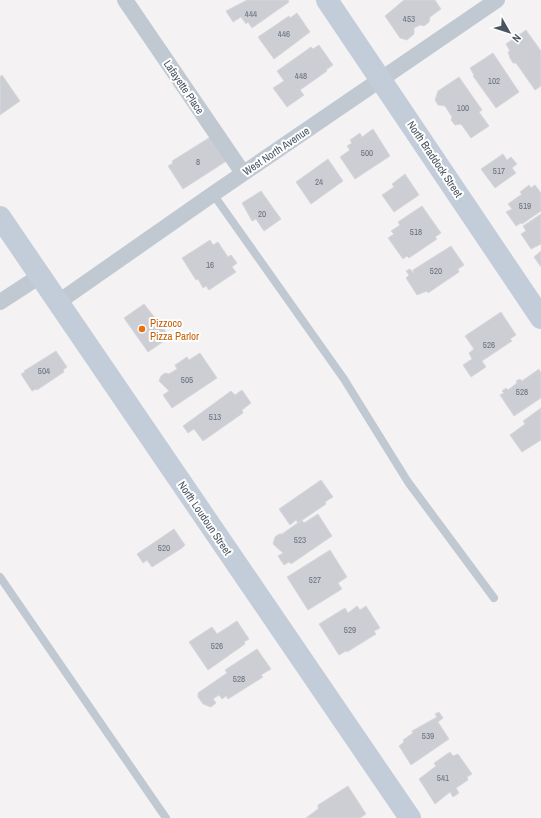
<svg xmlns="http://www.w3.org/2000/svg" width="541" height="818" font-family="'Archivo Narrow',sans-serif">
<rect width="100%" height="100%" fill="#f4f2f2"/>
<path fill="#ccced4" stroke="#d6d8dd" d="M 247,0 L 288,0 L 289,2 L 252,28 L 248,22 L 246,24 L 241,17 L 233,22 L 226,11 Z
M 404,0 L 435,0 L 441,9 L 430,17 L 429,22 L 424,26 L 420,25 L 414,28 L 414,34 L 407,40 L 400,38 L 385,16 Z
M 297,13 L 310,32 L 274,59 L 258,37 L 289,16 L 290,18 Z
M 526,30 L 541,51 L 541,86 L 535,90 L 516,63 L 513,63 L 510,58 L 508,52 L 510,51 L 506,44 Z
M 319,45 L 333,65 L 326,70 L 327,71 L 300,90 L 304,95 L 287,107 L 273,88 L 284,81 L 277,71 L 311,47 L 313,49 Z
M 493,53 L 519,92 L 496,108 L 473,76 L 474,75 L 470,68 Z
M 2,75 L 20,101 L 0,115 L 0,77 Z
M 459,77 L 482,110 L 479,112 L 489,126 L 471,138 L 461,124 L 455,125 L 451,120 L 452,117 L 445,106 L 438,105 L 435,100 L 438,91 Z
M 373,129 L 390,156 L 355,179 L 340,157 L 350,150 L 347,146 L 352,143 L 350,140 L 360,133 L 362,137 Z
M 212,136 L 228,160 L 183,189 L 168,166 L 173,163 L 172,161 Z
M 503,154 L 507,160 L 511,157 L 517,164 L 512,168 L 516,173 L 495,188 L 481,169 Z
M 328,159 L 343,181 L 311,204 L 296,182 Z
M 405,174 L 419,195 L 394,212 L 382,195 L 394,187 L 392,184 Z
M 529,185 L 531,188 L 535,185 L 541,193 L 541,211 L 522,224 L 521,223 L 516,226 L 506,212 L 512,209 L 508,204 L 522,194 L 520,192 Z
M 261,191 L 281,219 L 264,231 L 256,219 L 252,221 L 242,203 Z
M 422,206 L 441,233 L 435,237 L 437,239 L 409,258 L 407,256 L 403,259 L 388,238 L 394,234 L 391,231 L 400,225 L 398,222 Z
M 541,214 L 541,244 L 531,249 L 521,234 L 526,231 L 523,226 Z
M 210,240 L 213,245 L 218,242 L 228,257 L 231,255 L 237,263 L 232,267 L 236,272 L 209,290 L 206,286 L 203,288 L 198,279 L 196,280 L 182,258 Z
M 451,246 L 464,265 L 458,269 L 459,272 L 428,293 L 427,291 L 417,295 L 406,278 L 409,275 L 406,271 L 410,269 L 413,273 L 413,270 Z
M 541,251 L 541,267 L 534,257 Z
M 144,304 L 170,337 L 148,352 L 124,318 Z
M 501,312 L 516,335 L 510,339 L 512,341 L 482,361 L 486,367 L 471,377 L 463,365 L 472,359 L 469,353 L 474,349 L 465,336 Z
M 56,351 L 67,367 L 63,370 L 64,372 L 37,390 L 36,389 L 32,391 L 21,374 L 25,372 L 24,371 Z
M 200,353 L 217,378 L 172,408 L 163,395 L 169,391 L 159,381 L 161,376 L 165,373 L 169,374 L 177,369 L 175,365 L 187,357 L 189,360 Z
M 539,369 L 541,373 L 541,398 L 514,416 L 500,395 L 504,393 L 502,391 L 506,388 L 508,390 L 517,383 L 516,381 L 520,379 L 522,381 Z
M 242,390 L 251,403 L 242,410 L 243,413 L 203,441 L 194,429 L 188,433 L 183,426 L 231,391 L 235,395 Z
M 541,408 L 541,440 L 522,452 L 510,435 L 525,424 L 523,421 Z
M 321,480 L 333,497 L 325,502 L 326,504 L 298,523 L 296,520 L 290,525 L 279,509 Z
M 318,514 L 332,536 L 291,564 L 289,562 L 284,565 L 278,556 L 283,553 L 273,544 L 275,537 L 279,534 L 282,534 L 302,520 L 304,523 Z
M 174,529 L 185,545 L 182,548 L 152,567 L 147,560 L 143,563 L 137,554 Z
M 330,550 L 347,577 L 338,583 L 342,589 L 308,610 L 287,577 Z
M 357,606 L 360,610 L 366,606 L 380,628 L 374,631 L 376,634 L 347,652 L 346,651 L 339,655 L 319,624 L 345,608 L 348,613 Z
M 237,621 L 249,639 L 244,642 L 245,644 L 208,670 L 189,642 L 212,627 L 217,634 Z
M 257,649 L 271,669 L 261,675 L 263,677 L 228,699 L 226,696 L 222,699 L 219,695 L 213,699 L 216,703 L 211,707 L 203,704 L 198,697 L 198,693 L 227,673 L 225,670 Z
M 439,712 L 443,718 L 438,722 L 449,739 L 411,765 L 399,746 L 404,742 L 403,740 L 413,733 L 412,731 L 437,717 L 435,714 Z
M 450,752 L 453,756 L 458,754 L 472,774 L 467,777 L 468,780 L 456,788 L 459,793 L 453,797 L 450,792 L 435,804 L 419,779 L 436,766 L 434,763 Z
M 348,786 L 366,814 L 360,818 L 306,818 L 318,809 L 318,805 Z"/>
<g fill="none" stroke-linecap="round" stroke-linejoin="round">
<path stroke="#c0c8d2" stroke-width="8" d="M 213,194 L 344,379 L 408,482 L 494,598
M 0,577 L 166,818"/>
<path stroke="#c0c8d2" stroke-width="16" d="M 125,0 L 243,173
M 0,302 L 40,276
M 57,303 L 213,194 L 497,0"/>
<path stroke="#c3ccd9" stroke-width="22" d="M 327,0 L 541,318
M 0,217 L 410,818"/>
</g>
<circle fill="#e8710a" stroke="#fff" stroke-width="1.5" cx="142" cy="329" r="4"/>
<g text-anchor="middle" stroke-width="4" stroke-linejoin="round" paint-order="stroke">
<g font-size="9" fill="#6a727e">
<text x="251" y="17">444</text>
<text x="409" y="22">453</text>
<text x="284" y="37">446</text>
<text x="301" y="79">448</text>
<text x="494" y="84">102</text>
<text x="463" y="111">100</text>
<text x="367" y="156">500</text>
<text x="198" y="165">8</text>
<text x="499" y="174">517</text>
<text x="319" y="185">24</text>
<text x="525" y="209">519</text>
<text x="262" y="217">20</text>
<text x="416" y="235">518</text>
<text x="210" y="268">16</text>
<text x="436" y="274">520</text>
<text x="489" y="348">526</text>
<text x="44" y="374">504</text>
<text x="187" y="383">505</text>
<text x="522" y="395">528</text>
<text x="215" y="420">513</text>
<text x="300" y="543">523</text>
<text x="164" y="551">520</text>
<text x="315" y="583">527</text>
<text x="350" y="633">529</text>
<text x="217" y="649">526</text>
<text x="239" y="682">528</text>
<text x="428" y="739">539</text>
<text x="443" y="781">541</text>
</g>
<g font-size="11" fill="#495461" stroke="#fff">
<text transform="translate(184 87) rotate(56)" y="4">Lafayette Place</text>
<text transform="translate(276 151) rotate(-34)" y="4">West North Avenue</text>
<text transform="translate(435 159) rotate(56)" y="4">North Braddock Street</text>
<text transform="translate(205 518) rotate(56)" y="4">North Loudoun Street</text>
</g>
<g font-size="11" fill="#c56008" stroke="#fff" text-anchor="start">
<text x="150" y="327">Pizzoco<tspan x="150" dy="13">Pizza Parlor</tspan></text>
</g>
</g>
<g transform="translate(509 32) rotate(129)" stroke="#ffffff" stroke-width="3" paint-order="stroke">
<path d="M0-3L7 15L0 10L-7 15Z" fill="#495461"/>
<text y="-6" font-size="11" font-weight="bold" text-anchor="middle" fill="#495461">N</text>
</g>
</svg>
